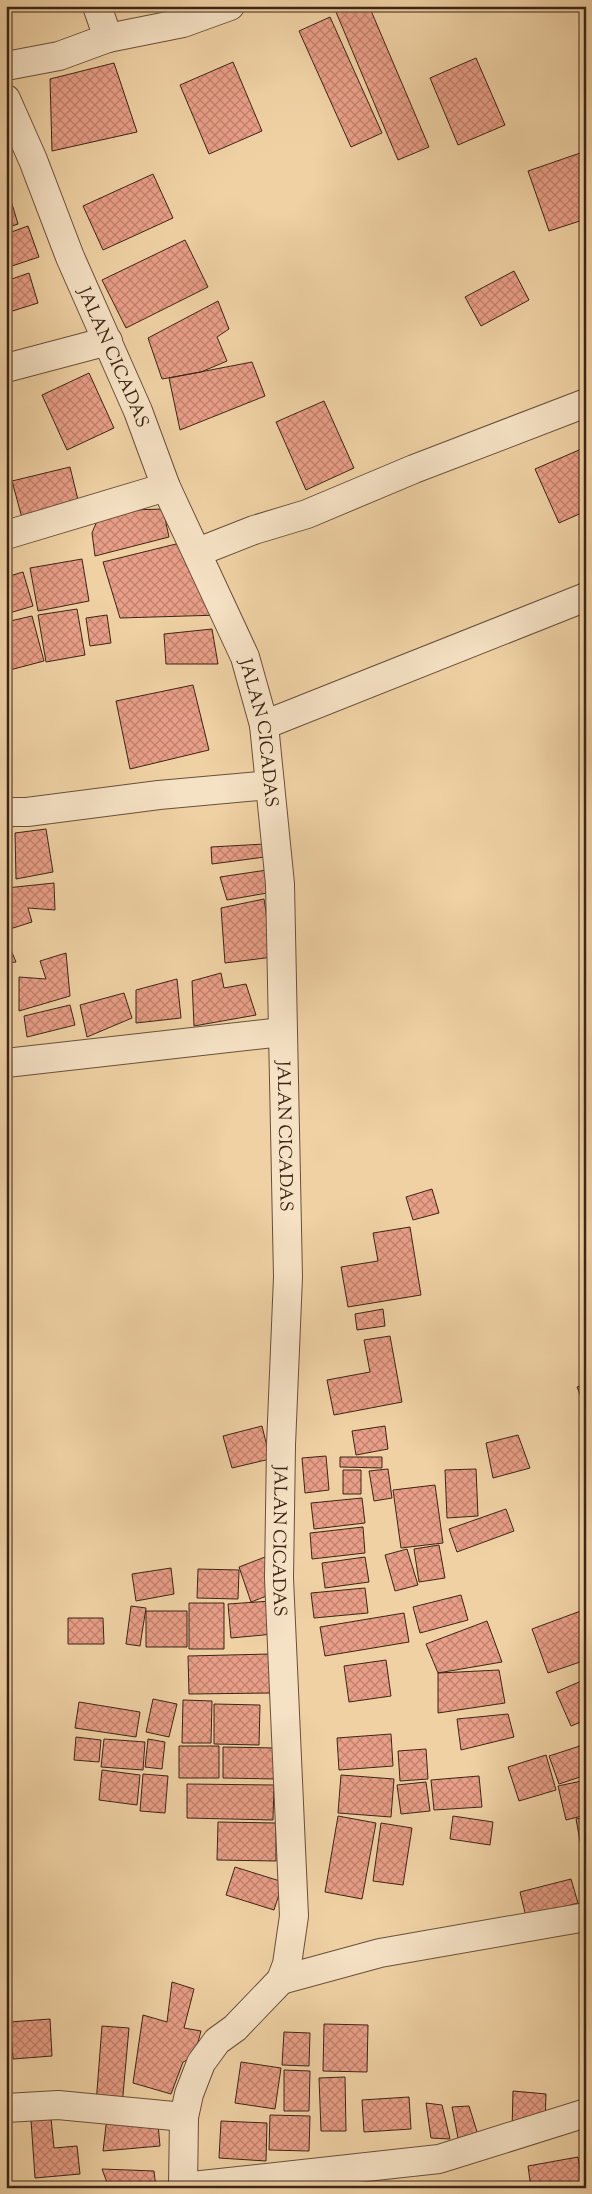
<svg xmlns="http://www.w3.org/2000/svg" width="592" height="2194" font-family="'Sorts Mill Goudy',serif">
<defs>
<pattern id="building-cross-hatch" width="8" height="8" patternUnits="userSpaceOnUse" patternTransform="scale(1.25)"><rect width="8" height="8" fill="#e99e87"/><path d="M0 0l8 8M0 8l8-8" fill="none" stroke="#be816d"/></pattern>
</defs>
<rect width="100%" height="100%" fill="#efd1a4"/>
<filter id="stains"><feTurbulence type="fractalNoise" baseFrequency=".004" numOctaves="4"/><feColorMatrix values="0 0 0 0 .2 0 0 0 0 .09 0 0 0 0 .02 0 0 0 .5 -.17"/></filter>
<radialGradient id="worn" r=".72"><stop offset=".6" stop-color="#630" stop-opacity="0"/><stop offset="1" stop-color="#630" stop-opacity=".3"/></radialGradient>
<path fill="url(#building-cross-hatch)" stroke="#3c2516" d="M 350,6 L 369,6 L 429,147 L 398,160 L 336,12 Z
M 330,17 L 382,133 L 351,147 L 299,31 Z
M 476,58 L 505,125 L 458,145 L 430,78 Z
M 233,62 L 262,131 L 209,154 L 180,85 Z
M 114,63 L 137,132 L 52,151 L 50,79 Z
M 586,151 L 586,219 L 549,231 L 528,171 Z
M 153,174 L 173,218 L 103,250 L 83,206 Z
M 6,184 L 18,224 L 6,228 Z
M 28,226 L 39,257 L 6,268 L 6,234 Z
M 185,240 L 208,287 L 126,328 L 102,280 Z
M 514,271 L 529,300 L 481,326 L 465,297 Z
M 29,273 L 38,303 L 6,313 L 6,281 Z
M 218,301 L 229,329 L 217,337 L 227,361 L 201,372 L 162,379 L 148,338 Z
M 252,362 L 265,396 L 180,430 L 169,378 Z
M 89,373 L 114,428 L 67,450 L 42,395 Z
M 324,401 L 354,468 L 306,490 L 276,422 Z
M 586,447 L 586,511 L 559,523 L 535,469 Z
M 70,467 L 79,504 L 22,518 L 12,481 Z
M 163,509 L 169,537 L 95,556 L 92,533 L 101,511 Z
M 180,543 L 220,615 L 120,618 L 103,562 Z
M 82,559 L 89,601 L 38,611 L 30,568 Z
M 23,572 L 33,606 L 6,614 L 6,577 Z
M 77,609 L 85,655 L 46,662 L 38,615 Z
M 107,615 L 111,643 L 90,646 L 86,618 Z
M 32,616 L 44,661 L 6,671 L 6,622 Z
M 212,629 L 218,664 L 166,664 L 164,634 Z
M 193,685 L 209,750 L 130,769 L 116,701 Z
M 46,829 L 53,872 L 16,879 L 15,833 Z
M 265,844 L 265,857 L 212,864 L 211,847 Z
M 267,870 L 273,892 L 227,900 L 220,877 Z
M 54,883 L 55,910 L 28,908 L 32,922 L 10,929 L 6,888 Z
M 264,899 L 273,957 L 225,963 L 221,908 Z
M 6,938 L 16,962 L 6,963 Z
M 66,953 L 70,996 L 19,1011 L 19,977 L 46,979 L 40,961 Z
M 221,973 L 224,988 L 246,984 L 256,1015 L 194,1026 L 192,981 Z
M 177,979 L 181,1018 L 136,1023 L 136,990 Z
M 124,993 L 132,1018 L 87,1037 L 80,1005 Z
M 70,1005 L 75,1025 L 27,1037 L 24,1016 Z
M 432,1189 L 439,1213 L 413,1220 L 406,1197 Z
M 410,1227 L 421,1295 L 348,1307 L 341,1267 L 378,1261 L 373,1233 Z
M 383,1309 L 385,1326 L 357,1330 L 355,1314 Z
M 390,1336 L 402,1402 L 334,1415 L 327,1380 L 370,1372 L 364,1340 Z
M 586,1384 L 586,1404 L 584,1404 L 577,1387 Z
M 262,1426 L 270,1459 L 232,1468 L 223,1436 Z
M 385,1426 L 388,1449 L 356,1455 L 352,1431 Z
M 518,1435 L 530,1468 L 493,1478 L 486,1443 Z
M 326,1456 L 329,1490 L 305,1493 L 302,1458 Z
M 340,1457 L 382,1457 L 382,1468 L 340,1467 Z
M 388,1469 L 392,1498 L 374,1501 L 369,1471 Z
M 476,1469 L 478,1516 L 447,1518 L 445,1470 Z
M 343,1470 L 361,1470 L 361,1494 L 343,1494 Z
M 435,1485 L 443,1543 L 401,1548 L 393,1490 Z
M 362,1498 L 365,1523 L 314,1529 L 311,1503 Z
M 506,1509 L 514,1531 L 457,1552 L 449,1529 Z
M 363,1527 L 365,1553 L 312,1559 L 310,1533 Z
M 439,1545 L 445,1578 L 419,1582 L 414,1549 Z
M 407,1549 L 418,1585 L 395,1591 L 385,1555 Z
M 265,1557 L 277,1592 L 251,1602 L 239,1567 Z
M 365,1557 L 369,1582 L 325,1588 L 322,1563 Z
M 171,1568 L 174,1594 L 136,1601 L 132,1574 Z
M 198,1569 L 239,1570 L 238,1599 L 197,1598 Z
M 365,1588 L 368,1613 L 314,1618 L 311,1593 Z
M 461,1595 L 468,1620 L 420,1633 L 413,1607 Z
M 271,1601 L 274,1634 L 231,1638 L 228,1604 Z
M 189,1603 L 224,1603 L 224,1649 L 189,1649 Z
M 131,1606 L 146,1608 L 140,1646 L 126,1644 Z
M 586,1609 L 586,1660 L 548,1673 L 532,1629 Z
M 146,1611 L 187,1611 L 187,1647 L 146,1647 Z
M 404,1613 L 409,1642 L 325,1656 L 320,1627 Z
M 68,1618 L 103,1618 L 104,1644 L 68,1644 Z
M 487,1621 L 502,1662 L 438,1673 L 426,1644 Z
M 271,1654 L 272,1693 L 189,1694 L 188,1656 Z
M 386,1660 L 391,1696 L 349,1702 L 344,1666 Z
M 499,1670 L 505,1703 L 438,1713 L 438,1673 Z
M 586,1679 L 586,1720 L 571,1726 L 556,1692 Z
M 153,1699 L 177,1704 L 169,1737 L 146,1732 Z
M 183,1700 L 212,1701 L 211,1743 L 182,1743 Z
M 79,1702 L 140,1712 L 136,1737 L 75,1728 Z
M 214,1704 L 260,1705 L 259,1745 L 214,1744 Z
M 508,1714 L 514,1737 L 461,1750 L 457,1719 Z
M 391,1734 L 393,1766 L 339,1770 L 337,1738 Z
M 76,1737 L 101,1740 L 99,1762 L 74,1760 Z
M 104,1739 L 145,1742 L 143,1770 L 101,1767 Z
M 148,1739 L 165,1742 L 162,1769 L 145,1767 Z
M 586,1744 L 586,1775 L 559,1784 L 549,1756 Z
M 179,1746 L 219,1746 L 219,1778 L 179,1778 Z
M 223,1747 L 275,1748 L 275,1779 L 223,1778 Z
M 426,1749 L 428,1779 L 400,1781 L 398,1751 Z
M 546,1755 L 556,1790 L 519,1801 L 508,1767 Z
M 102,1770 L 140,1775 L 137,1805 L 99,1800 Z
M 143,1774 L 168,1776 L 165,1813 L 140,1811 Z
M 341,1775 L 394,1779 L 391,1817 L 338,1813 Z
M 479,1776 L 482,1807 L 434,1810 L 431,1780 Z
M 586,1780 L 586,1815 L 566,1820 L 558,1786 Z
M 426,1782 L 430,1811 L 401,1814 L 397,1785 Z
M 187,1784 L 274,1785 L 273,1820 L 187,1818 Z
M 338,1816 L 376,1823 L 362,1899 L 325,1892 Z
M 453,1816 L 493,1822 L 490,1845 L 450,1839 Z
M 586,1817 L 586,1851 L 582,1852 L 576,1819 Z
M 218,1822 L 276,1823 L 276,1861 L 217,1860 Z
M 381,1823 L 412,1828 L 403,1885 L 373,1881 Z
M 235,1867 L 283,1882 L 274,1910 L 226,1895 Z
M 571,1879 L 578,1903 L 526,1917 L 520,1892 Z
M 172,1982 L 194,1989 L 184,2028 L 201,2031 L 194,2057 L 183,2062 L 171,2094 L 133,2083 L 143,2015 L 167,2022 Z
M 50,2019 L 52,2056 L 13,2059 L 10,2022 Z
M 324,2024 L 368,2025 L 367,2072 L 323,2071 Z
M 102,2026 L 129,2028 L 122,2106 L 96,2104 Z
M 284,2032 L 310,2033 L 309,2066 L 282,2065 Z
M 241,2062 L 281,2068 L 275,2109 L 235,2103 Z
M 6,2064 L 9,2064 L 11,2102 L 6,2103 Z
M 284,2070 L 310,2071 L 309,2111 L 284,2111 Z
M 345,2077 L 346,2131 L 321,2131 L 319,2078 Z
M 513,2091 L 546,2094 L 545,2125 L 512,2131 Z
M 409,2097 L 411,2129 L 364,2132 L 362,2100 Z
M 426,2103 L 442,2105 L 450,2139 L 431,2138 Z
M 469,2106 L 478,2135 L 458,2138 L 452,2107 Z
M 270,2115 L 310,2116 L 309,2151 L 269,2150 Z
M 107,2117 L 158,2124 L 160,2146 L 103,2151 Z
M 51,2118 L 54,2148 L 77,2146 L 80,2174 L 35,2178 L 31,2120 Z
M 221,2121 L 267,2123 L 266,2161 L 219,2158 Z
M 578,2157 L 583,2188 L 531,2188 L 528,2166 Z
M 102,2169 L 154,2171 L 156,2188 L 109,2188 Z"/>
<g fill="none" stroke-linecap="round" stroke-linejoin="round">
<defs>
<g id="minor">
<path d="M 97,6 L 108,38"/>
<path id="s1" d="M 6,99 L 33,160 L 70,257 L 138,411 L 166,487 L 245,657 L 264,725 L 280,884 L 288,1277 L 281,1445 L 279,1578 L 294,1916 L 287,1964 L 281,1980 L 235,2028 L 217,2041 L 201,2063 L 189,2094 L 184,2117 L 183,2188"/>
<path d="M 6,368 L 108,341"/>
<path d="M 6,535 L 166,487"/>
<path d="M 198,552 L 254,530 L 307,514 L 414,469 L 586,403"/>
<path d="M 264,725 L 586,597"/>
<path d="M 6,812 L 27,812 L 159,795 L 270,785"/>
<path d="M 6,1063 L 282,1032"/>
<path d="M 281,1980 L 380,1953 L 586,1917"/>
<path d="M 6,2108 L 58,2105 L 184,2117"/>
<path d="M 183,2187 L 439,2159 L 586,2113"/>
</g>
<path id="tertiary" d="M 6,66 L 59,56 L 108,38 L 183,23 L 230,6"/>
</defs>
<use href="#minor" stroke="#69503a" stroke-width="30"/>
<use href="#tertiary" stroke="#69503a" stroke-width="30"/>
<use href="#minor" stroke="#f5e1c4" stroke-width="28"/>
<use href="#tertiary" stroke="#f5e1c4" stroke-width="28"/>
</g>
<g text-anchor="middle" stroke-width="4" stroke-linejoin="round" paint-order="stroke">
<g font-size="18" fill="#3c2516" stroke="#f5e1c4">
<text dy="6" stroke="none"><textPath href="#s1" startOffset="280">JALAN CICADAS</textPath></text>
<text dy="6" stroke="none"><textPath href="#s1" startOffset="685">JALAN CICADAS</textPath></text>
<text dy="6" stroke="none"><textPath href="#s1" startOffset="1090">JALAN CICADAS</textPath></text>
<text dy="6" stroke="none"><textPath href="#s1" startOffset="1495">JALAN CICADAS</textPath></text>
</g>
</g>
<rect width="592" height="2194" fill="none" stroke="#efd1a4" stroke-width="25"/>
<rect x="8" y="8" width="577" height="2179" fill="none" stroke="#3c2516" stroke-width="2.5"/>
<rect x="12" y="12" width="567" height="2169" fill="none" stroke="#3c2516"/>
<rect width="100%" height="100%" filter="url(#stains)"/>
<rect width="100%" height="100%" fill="url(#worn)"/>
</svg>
